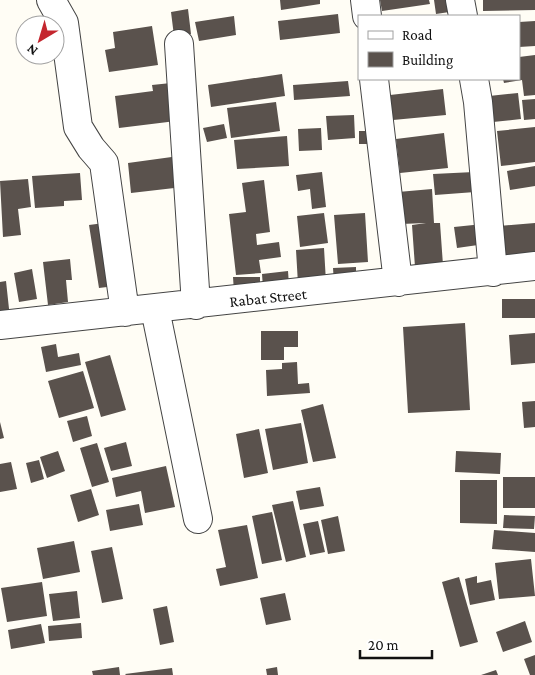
<svg xmlns="http://www.w3.org/2000/svg" width="535" height="675" font-family="'Crimson Pro',serif">
<rect width="100%" height="100%" fill="#fffdf5"/>
<path fill="#5a524d" d="M 280,0 L 320,0 L 320,4 L 281,10 Z
M 380,0 L 429,0 L 430,4 L 382,11 Z
M 434,0 L 455,0 L 456,11 L 436,14 Z
M 483,0 L 535,0 L 535,10 L 483,11 Z
M 188,9 L 191,34 L 174,36 L 171,12 Z
M 338,14 L 340,33 L 280,40 L 278,21 Z
M 234,16 L 236,35 L 199,41 L 195,22 Z
M 535,21 L 535,46 L 519,47 L 519,22 Z
M 152,26 L 158,65 L 109,72 L 105,50 L 115,48 L 113,32 Z
M 535,55 L 535,95 L 524,96 L 522,80 L 504,83 L 503,79 L 519,79 L 519,57 Z
M 282,74 L 285,96 L 211,107 L 208,85 Z
M 348,81 L 350,96 L 294,100 L 293,85 Z
M 171,83 L 176,121 L 119,128 L 115,96 L 153,91 L 152,85 Z
M 443,89 L 446,115 L 393,120 L 390,95 Z
M 518,93 L 521,119 L 493,122 L 489,96 Z
M 535,99 L 535,119 L 524,120 L 522,100 Z
M 276,102 L 280,131 L 231,138 L 227,108 Z
M 354,115 L 355,138 L 328,140 L 326,116 Z
M 224,124 L 227,138 L 207,142 L 203,128 Z
M 535,127 L 535,162 L 501,166 L 497,131 Z
M 321,128 L 322,150 L 299,151 L 298,129 Z
M 359,131 L 376,131 L 376,144 L 359,144 Z
M 444,133 L 448,168 L 400,173 L 396,139 Z
M 287,136 L 289,166 L 237,169 L 234,140 Z
M 179,156 L 183,187 L 131,193 L 128,163 Z
M 535,166 L 535,186 L 510,190 L 507,171 Z
M 322,172 L 326,207 L 312,209 L 310,189 L 298,191 L 296,175 Z
M 474,172 L 475,192 L 435,195 L 433,174 Z
M 80,173 L 82,200 L 64,201 L 64,206 L 35,208 L 32,176 Z
M 28,179 L 31,207 L 18,209 L 21,235 L 3,237 L 0,181 Z
M 264,180 L 270,232 L 256,234 L 257,245 L 279,242 L 281,257 L 259,260 L 261,273 L 236,275 L 229,214 L 246,212 L 242,183 Z
M 432,189 L 434,223 L 440,223 L 443,265 L 415,267 L 412,225 L 426,223 L 401,224 L 398,192 Z
M 324,213 L 328,243 L 300,247 L 297,216 Z
M 365,213 L 368,262 L 338,264 L 334,215 Z
M 104,223 L 115,286 L 99,288 L 89,225 Z
M 535,223 L 535,262 L 503,265 L 499,226 Z
M 483,224 L 485,244 L 457,248 L 454,227 Z
M 324,248 L 326,282 L 298,284 L 296,250 Z
M 70,259 L 72,280 L 66,280 L 68,302 L 48,305 L 43,262 Z
M 356,267 L 356,282 L 334,283 L 333,268 Z
M 32,269 L 37,299 L 19,302 L 14,273 Z
M 288,271 L 289,285 L 263,288 L 262,274 Z
M 233,277 L 260,277 L 260,292 L 234,292 Z
M 6,281 L 10,318 L 0,319 L 0,282 Z
M 502,299 L 535,299 L 535,318 L 502,318 Z
M 465,323 L 470,410 L 408,413 L 403,327 Z
M 261,331 L 298,331 L 298,347 L 284,347 L 284,360 L 261,360 Z
M 535,333 L 535,363 L 511,365 L 509,335 Z
M 56,344 L 58,357 L 79,353 L 81,365 L 46,372 L 41,347 Z
M 110,355 L 126,410 L 101,417 L 85,362 Z
M 297,362 L 298,384 L 309,383 L 310,393 L 267,396 L 266,370 L 282,369 L 282,363 Z
M 83,371 L 94,408 L 59,418 L 48,381 Z
M 535,401 L 535,427 L 524,428 L 522,402 Z
M 323,404 L 336,458 L 313,462 L 301,410 Z
M 87,416 L 92,436 L 73,442 L 67,421 Z
M 0,422 L 4,438 L 0,439 Z
M 301,423 L 308,463 L 273,470 L 265,429 Z
M 259,429 L 268,473 L 244,478 L 236,434 Z
M 126,442 L 132,466 L 111,471 L 104,448 Z
M 97,443 L 109,482 L 92,487 L 80,448 Z
M 58,451 L 65,471 L 47,478 L 40,457 Z
M 456,451 L 501,453 L 500,474 L 455,472 Z
M 39,460 L 44,479 L 31,483 L 26,463 Z
M 11,462 L 17,489 L 0,492 L 0,464 Z
M 166,466 L 175,507 L 145,513 L 141,491 L 116,497 L 112,478 Z
M 503,477 L 535,477 L 535,508 L 503,508 Z
M 460,480 L 497,480 L 497,524 L 460,523 Z
M 320,487 L 324,506 L 300,510 L 296,491 Z
M 91,489 L 99,515 L 78,522 L 70,495 Z
M 293,501 L 306,557 L 286,562 L 272,505 Z
M 139,504 L 143,525 L 110,531 L 106,510 Z
M 272,512 L 282,560 L 262,564 L 252,516 Z
M 504,515 L 535,516 L 534,529 L 503,528 Z
M 338,516 L 345,551 L 328,554 L 321,520 Z
M 318,521 L 325,552 L 310,555 L 303,524 Z
M 247,525 L 258,578 L 220,586 L 216,569 L 226,567 L 218,530 Z
M 494,530 L 535,533 L 535,552 L 492,549 Z
M 74,541 L 80,572 L 43,579 L 37,548 Z
M 112,547 L 123,599 L 102,603 L 91,551 Z
M 531,559 L 535,596 L 499,599 L 495,563 Z
M 477,576 L 477,583 L 491,580 L 495,600 L 470,605 L 465,579 Z
M 459,577 L 478,642 L 460,647 L 442,582 Z
M 42,582 L 47,616 L 7,622 L 1,588 Z
M 77,591 L 80,618 L 53,621 L 49,594 Z
M 285,593 L 291,620 L 266,625 L 260,598 Z
M 167,606 L 174,642 L 160,645 L 153,609 Z
M 525,621 L 532,642 L 503,652 L 496,632 Z
M 81,623 L 82,638 L 49,641 L 48,626 Z
M 41,624 L 45,643 L 11,649 L 8,630 Z
M 535,655 L 535,675 L 530,675 L 524,659 Z
M 119,667 L 120,675 L 93,675 L 92,671 Z
M 277,667 L 278,675 L 267,675 L 266,669 Z
M 172,668 L 173,675 L 126,675 L 125,674 Z
M 496,670 L 498,675 L 481,675 Z"/>
<g fill="none" stroke-linecap="round" stroke-linejoin="round">
<defs>
<path id="minor" d="M 51,0 L 64,23 L 78,127 L 91,148 L 104,163 L 125,312
M 365,0 L 367,16
M 460,0 L 463,16
M 179,44 L 196,305
M 374,79 L 398,282
M 474,79 L 478,102 L 493,272
M 155,309 L 198,519
M 0,325 L 535,266"/>
</defs>
<use href="#minor" stroke="#444" stroke-width="30"/>
<use href="#minor" stroke="#fff" stroke-width="28"/>
</g>
<g text-anchor="middle" stroke-width="5" stroke-linejoin="round" paint-order="stroke">
<g font-size="16" fill="#111" stroke="#fff">
<text transform="translate(268 297) rotate(-6)" y="6">Rabat Street</text>
</g>
</g>
<rect x="358" y="15" width="162" height="65" fill="#ffffff" stroke="#a0a0a0"/>
<rect x="368" y="31" width="25" height="8" fill="#ffffff" stroke="#a0a0a0"/>
<text x="402" y="40" font-size="15" fill="#111111">Road</text>
<rect x="368" y="52" width="25" height="15" fill="#5a524d" stroke="#a0a0a0"/>
<text x="402" y="65" font-size="15" fill="#111111">Building</text>
<g transform="translate(40 40) rotate(218)"><circle r="24" fill="#ffffff" stroke="#a0a0a0"/>
<path d="M0-4L9 19L0 12L-9 19Z" fill="#c4262e"/>
<text y="-8" font-size="14" font-weight="bold" text-anchor="middle" fill="#111111">N</text>
</g>
<path d="M360 650v8h72v-8" fill="none" stroke="#111111" stroke-width="2.5"/>
<text x="368" y="650" font-size="15" fill="#111111" stroke="#ffffff" stroke-width="4" paint-order="stroke">20 m</text>
</svg>
